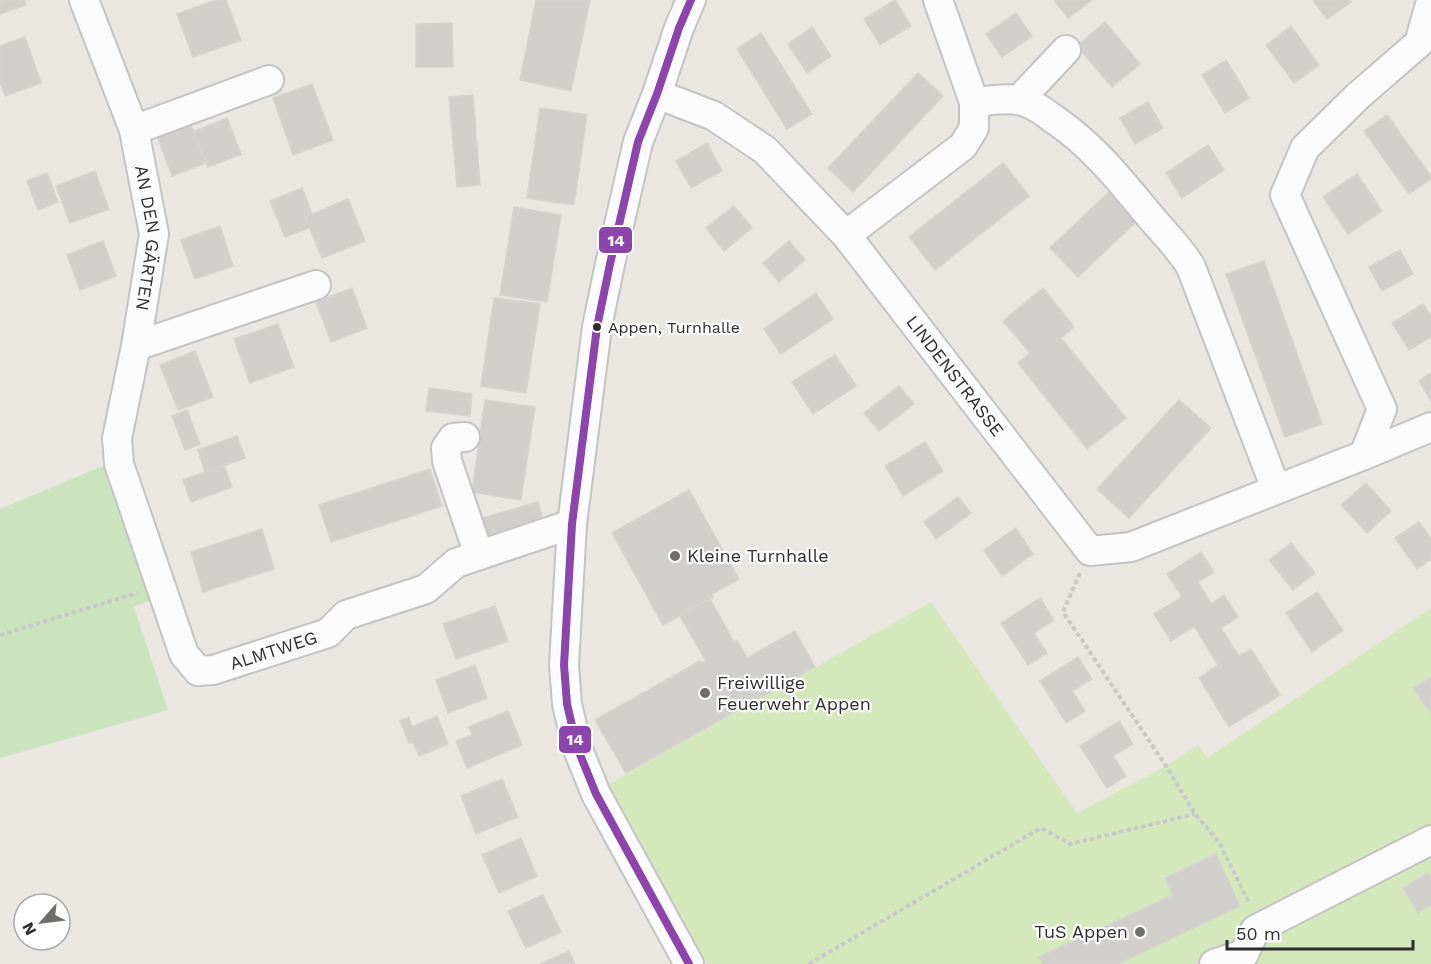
<svg xmlns="http://www.w3.org/2000/svg" width="1431" height="964" font-family="'Work Sans',sans-serif">
<rect width="100%" height="100%" fill="#eae7e3"/>
<path fill="#cce4be" d="M 105,465 L 152,600 L 134,607 L 168,710 L 0,758 L 0,509 Z"/>
<path fill="#d5e8bb" d="M 931,602 L 1077,813 L 1162,768 L 1198,745 L 1207,758 L 1431,608 L 1431,964 L 707,964 L 609,784 Z"/>
<path fill="#d1cfcc" stroke="#d5d3cf" stroke-width="1.5" d="M 0,0 L 24,0 L 26,5 L 0,14 Z
M 216,0 L 226,0 L 241,40 L 193,57 L 177,14 Z
M 536,0 L 590,0 L 571,91 L 520,80 Z
M 895,0 L 911,26 L 880,45 L 864,19 Z
M 1054,0 L 1092,0 L 1068,18 Z
M 1313,0 L 1350,0 L 1351,2 L 1327,19 Z
M 1016,13 L 1032,36 L 1002,57 L 986,34 Z
M 1105,22 L 1140,64 L 1112,87 L 1077,46 Z
M 452,23 L 453,67 L 416,67 L 416,24 Z
M 1291,26 L 1319,65 L 1294,83 L 1266,45 Z
M 812,27 L 831,56 L 807,73 L 788,44 Z
M 761,33 L 812,114 L 787,129 L 737,49 Z
M 25,37 L 41,83 L 5,96 L 0,83 L 0,46 Z
M 1226,60 L 1249,98 L 1225,113 L 1202,75 Z
M 918,73 L 943,96 L 853,192 L 828,168 Z
M 312,84 L 333,140 L 293,155 L 273,98 Z
M 473,95 L 480,185 L 457,187 L 449,97 Z
M 1148,102 L 1163,128 L 1135,144 L 1120,118 Z
M 540,108 L 587,115 L 574,205 L 527,198 Z
M 1387,115 L 1431,176 L 1431,179 L 1409,194 L 1364,131 Z
M 227,118 L 241,154 L 208,167 L 193,132 Z
M 190,123 L 206,163 L 172,176 L 157,136 Z
M 707,143 L 722,171 L 691,188 L 676,161 Z
M 1208,145 L 1224,170 L 1182,198 L 1166,173 Z
M 1003,163 L 1029,196 L 935,270 L 909,237 Z
M 95,171 L 109,209 L 70,223 L 56,186 Z
M 47,173 L 58,202 L 38,210 L 27,181 Z
M 1357,174 L 1382,211 L 1348,234 L 1323,197 Z
M 302,188 L 312,214 L 305,217 L 309,228 L 285,237 L 270,201 Z
M 1112,189 L 1140,218 L 1078,277 L 1050,248 Z
M 348,199 L 365,241 L 322,258 L 305,217 Z
M 734,206 L 752,228 L 724,251 L 706,228 Z
M 514,207 L 561,215 L 547,302 L 500,295 Z
M 220,226 L 233,266 L 195,279 L 181,240 Z
M 103,241 L 116,276 L 80,290 L 67,255 Z
M 789,241 L 805,260 L 779,282 L 763,263 Z
M 1400,250 L 1413,274 L 1382,291 L 1369,267 Z
M 1264,261 L 1322,424 L 1285,437 L 1226,274 Z
M 352,288 L 367,328 L 331,342 L 316,302 Z
M 1043,288 L 1074,327 L 1061,338 L 1126,418 L 1087,449 L 1018,363 L 1030,353 L 1003,321 Z
M 816,293 L 833,319 L 781,354 L 764,329 Z
M 494,298 L 540,304 L 526,393 L 481,386 Z
M 1423,304 L 1431,316 L 1431,337 L 1409,350 L 1392,323 Z
M 278,324 L 294,367 L 250,383 L 234,339 Z
M 195,351 L 213,397 L 178,410 L 160,365 Z
M 835,355 L 856,386 L 813,414 L 792,382 Z
M 1431,373 L 1431,401 L 1419,381 Z
M 899,386 L 914,404 L 879,431 L 864,413 Z
M 429,388 L 472,394 L 470,416 L 426,411 Z
M 485,400 L 535,407 L 521,500 L 472,492 Z
M 1179,400 L 1211,428 L 1129,518 L 1097,489 Z
M 187,410 L 200,444 L 185,450 L 172,416 Z
M 237,436 L 245,458 L 205,472 L 198,450 Z
M 925,442 L 943,471 L 903,496 L 885,466 Z
M 224,465 L 232,487 L 191,502 L 183,480 Z
M 430,469 L 442,506 L 331,542 L 319,505 Z
M 1366,483 L 1391,511 L 1367,533 L 1341,505 Z
M 689,490 L 739,579 L 712,594 L 713,597 L 710,599 L 663,625 L 612,533 Z
M 958,497 L 971,513 L 936,539 L 924,522 Z
M 538,502 L 543,519 L 487,536 L 482,518 Z
M 1419,522 L 1431,539 L 1431,559 L 1417,569 L 1395,538 Z
M 1016,528 L 1033,554 L 1002,576 L 984,550 Z
M 262,529 L 274,569 L 203,592 L 191,552 Z
M 1291,543 L 1315,573 L 1293,590 L 1269,560 Z
M 1201,552 L 1214,572 L 1198,582 L 1211,604 L 1224,595 L 1238,617 L 1221,628 L 1239,656 L 1251,649 L 1280,695 L 1229,727 L 1199,678 L 1218,665 L 1194,626 L 1171,641 L 1154,614 L 1182,597 L 1167,574 Z
M 1317,592 L 1343,630 L 1312,652 L 1286,613 Z
M 1040,598 L 1054,620 L 1034,633 L 1047,653 L 1028,665 L 1001,623 Z
M 710,599 L 734,642 L 737,640 L 747,658 L 795,631 L 815,667 L 626,773 L 595,720 L 700,661 L 702,663 L 706,661 L 680,616 Z
M 495,606 L 508,641 L 456,659 L 443,624 Z
M 1078,657 L 1092,679 L 1072,691 L 1085,711 L 1066,723 L 1040,681 Z
M 475,665 L 487,698 L 448,713 L 436,680 Z
M 1431,677 L 1431,713 L 1413,689 Z
M 508,711 L 522,745 L 467,768 L 456,741 L 472,735 L 469,727 Z
M 437,716 L 448,744 L 419,756 L 413,742 L 409,743 L 400,721 L 409,717 L 412,727 Z
M 1119,721 L 1133,744 L 1113,756 L 1126,776 L 1107,788 L 1080,746 Z
M 502,779 L 518,817 L 476,834 L 461,796 Z
M 521,838 L 537,876 L 499,893 L 482,855 Z
M 1216,854 L 1240,906 L 1118,964 L 1043,964 L 1039,957 L 1173,895 L 1165,878 Z
M 1428,873 L 1431,878 L 1431,905 L 1418,913 L 1403,888 Z
M 543,895 L 561,932 L 526,948 L 508,911 Z
M 569,951 L 575,964 L 540,964 Z"/>
<g fill="none" stroke-linecap="round" stroke-linejoin="round">
<defs>
<g id="minor">
<path id="s1" d="M 84,0 L 134,130 L 154,234 L 136,346 L 117,438 L 119,464 L 184,654 L 198,671 L 213,670 L 328,633 L 346,615 L 426,589 L 456,563 L 572,524"/>
<path id="s2" d="M 657,94 L 714,116 L 765,150 L 846,235 L 1090,551 L 1131,547 L 1364,455 L 1382,409 L 1285,195 L 1305,148 L 1358,96 L 1419,43 L 1431,1"/>
<path d="M 1019,100 L 1066,50"/>
<path d="M 974,102 C 990,101 1012,96 1028,103 C 1038,107 1047,114 1055,120 C 1096,148 1122,183 1154,221 C 1167,236 1181,250 1191,267 L 1276,489"/>
<path d="M 134,130 L 269,80"/>
<path d="M 846,235 L 963,146 L 974,128 L 974,102 L 938,0"/>
<path d="M 136,346 L 316,285"/>
<path d="M 465,437 L 453,438 L 446,448 L 447,461 L 479,555"/>
<path d="M 1364,455 L 1431,427"/>
<path d="M 689,964 L 596,794 L 577,747 L 567,704 L 564,665 L 572,524 L 597,327 L 610,264 L 638,142 L 657,94 L 679,28 L 691,0"/>
<path d="M 1214,964 L 1244,954 L 1255,930 L 1431,840"/>
</g>
</defs>
<use href="#minor" stroke="#c4c3c3" stroke-width="32"/>
<path stroke="#c8c8c8" stroke-width="4" stroke-dasharray="4.5 3" stroke-linecap="butt" d="M 1080,573 L 1063,612 L 1168,769 L 1195,814 L 1219,842 L 1249,903
M 0,635 L 137,593
M 809,964 L 1041,828 L 1070,844 L 1195,814"/>
<use href="#minor" stroke="#fcfbfb" stroke-width="28"/>
<defs>
<path id="bus-1" d="M 689,964 L 596,794 L 577,747 L 567,704 L 564,665 L 572,524 L 597,327 L 610,264 L 638,142 L 657,94 L 679,28 L 691,0"/>
</defs>
<use href="#bus-1" stroke="#fff" stroke-width="12"/>
<use href="#bus-1" stroke="#8e44ad" stroke-width="8"/>
</g>
<circle fill="#2d2d2d" stroke="#fff" stroke-width="2" cx="597" cy="327" r="5"/>
<g fill="#6f6e6d" stroke="#fff" stroke-width="2">
<circle cx="675" cy="556" r="6"/>
<circle cx="705" cy="693" r="6"/>
<circle cx="1140" cy="932" r="6"/>
</g>
<g text-anchor="middle" stroke-width="4.5" stroke-linejoin="round" paint-order="stroke">
<g font-size="16" fill="#2d2d2d" stroke="#fff" text-anchor="start">
<text x="608" y="333">Appen, Turnhalle</text>
</g>
<g font-size="18" fill="#2d2d2d" stroke="#fff">
<text dy="6" stroke="none"><textPath href="#s1" startOffset="249">AN DEN GÄRTEN</textPath></text>
<text dy="6" stroke="none"><textPath href="#s2" startOffset="418">LINDENSTRASSE</textPath></text>
<text dy="6" stroke="none"><textPath href="#s1" startOffset="780">ALMTWEG</textPath></text>
</g>
<g font-size="18" fill="#2d2d2d" stroke="#fff" text-anchor="start">
<text x="687" y="562">Kleine Turnhalle</text>
<text x="717" y="689">Freiwillige<tspan x="717" dy="21">Feuerwehr Appen</tspan></text>
<text x="1128" y="938" text-anchor="end">TuS Appen</text>
</g>
</g>
<g stroke="#fff" stroke-width="2">
<rect x="598" y="226" width="35" height="28" rx="6" fill="#8e44ad"/>
<rect x="558" y="725" width="34" height="29" rx="6" fill="#8e44ad"/>
</g>
<g font-size="16" text-anchor="middle" font-weight="bold" fill="#fff">
<text x="616" y="246">14</text>
<text x="575" y="745">14</text>
</g>
<g transform="translate(42 922) rotate(242)"><circle r="28" fill="#ffffff" stroke="#ababab" stroke-width="1.5"/>
<path d="M0-4.5L10 22L0 15L-10 22Z" fill="#6f6e6d"/>
<text y="-9" font-size="16" font-weight="bold" text-anchor="middle" fill="#2d2d2d">N</text>
</g>
<path d="M1227 940v9h186v-9" fill="none" stroke="#2d2d2d" stroke-width="3"/>
<text x="1236" y="940" font-size="18" fill="#2d2d2d" stroke="#ffffff" stroke-width="4.5" paint-order="stroke">50 m</text>
</svg>
